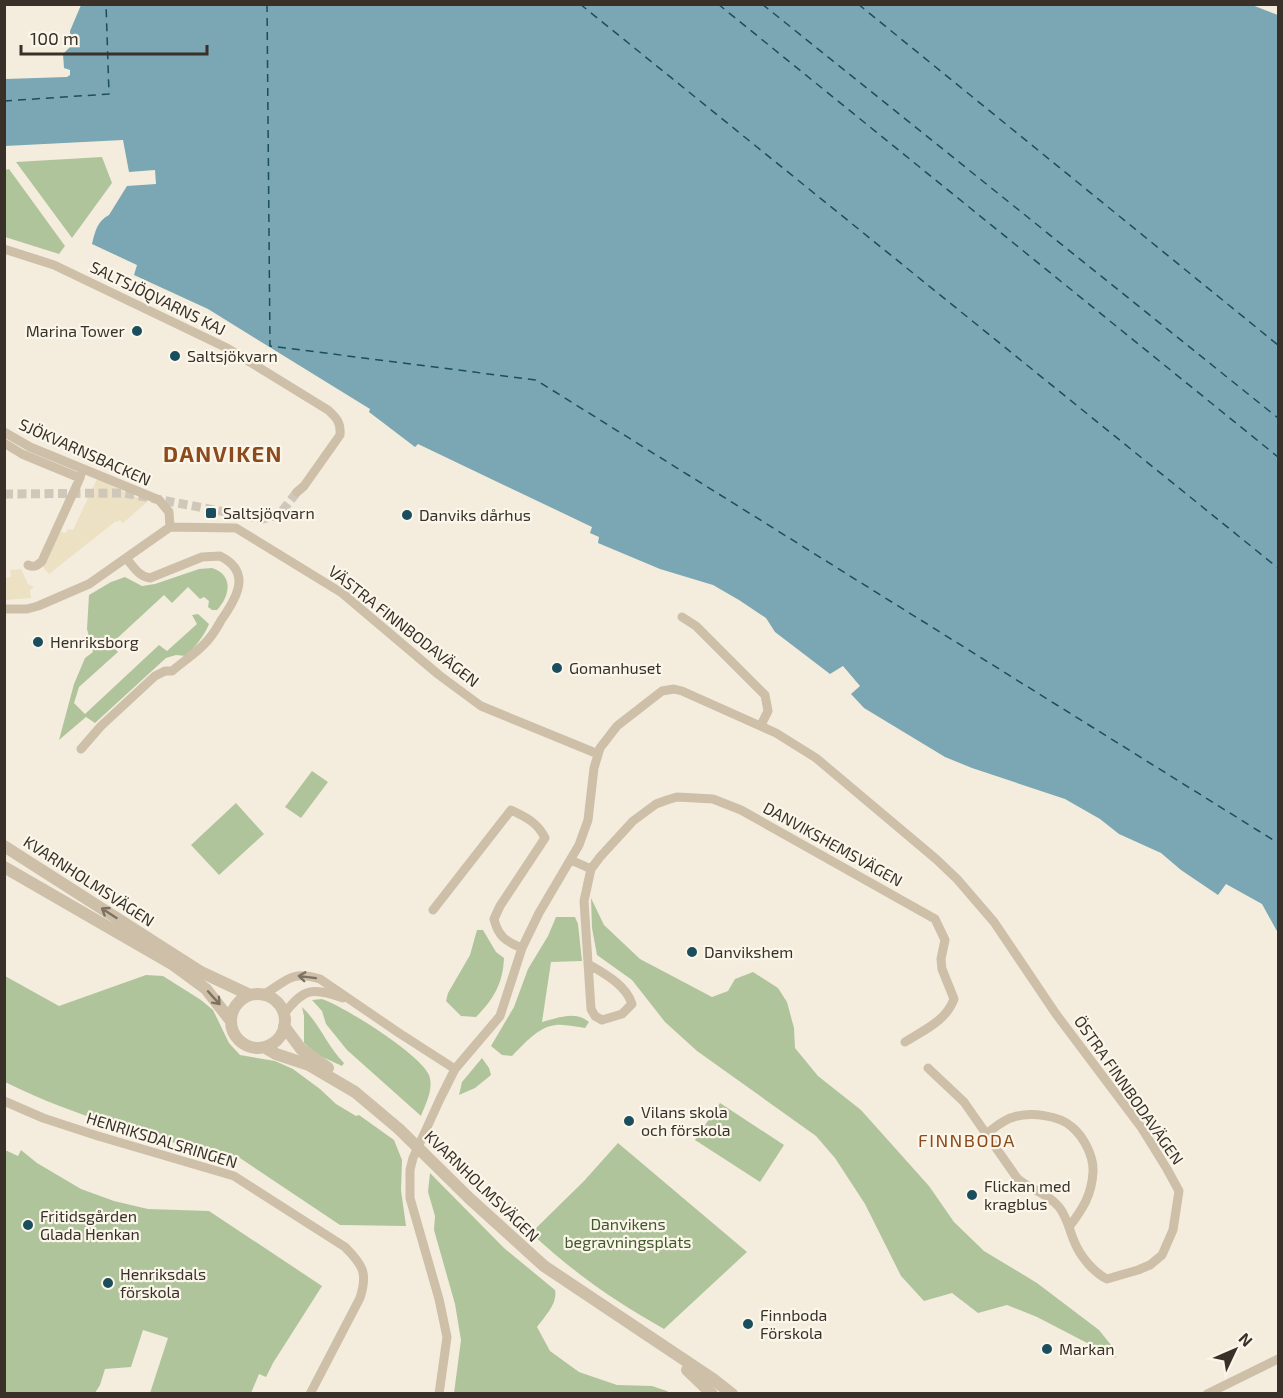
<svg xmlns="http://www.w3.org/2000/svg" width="1283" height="1398" font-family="'Exo 2',sans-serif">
<rect width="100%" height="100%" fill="#f4eddd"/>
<path fill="#b0c49c" d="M 102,157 L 112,183 L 72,238 L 16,162 Z
M 9,169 L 65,246 L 59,254 L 5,237 L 5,170 Z
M 212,568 C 234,575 230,596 217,610 L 212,610 L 208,607 L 209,601 L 204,597 L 200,599 L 188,587 L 172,603 L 164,595 L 111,644 L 118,652 L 79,687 L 74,703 L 85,714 L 159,645 L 167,651 L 197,624 L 192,615 L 198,614 L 209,624 C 204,636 196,646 186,656 L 176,655 L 166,658 L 95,723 L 86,717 L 59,740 L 74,684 L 85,658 L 93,652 L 87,629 L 89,595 L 111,582 L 125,577 L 142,586 L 155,584 L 199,569 Z
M 312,771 L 328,782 L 301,818 L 285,807 Z
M 236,803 L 264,834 L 219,875 L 191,845 Z
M 591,898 L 604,925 L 640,959 L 712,997 L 728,991 L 735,979 L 753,972 L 778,988 L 787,1002 L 794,1028 L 795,1048 L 818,1076 L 861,1110 L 929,1186 L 954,1222 L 984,1251 L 1037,1283 L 1099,1330 L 1111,1345 L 1116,1358 L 1037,1317 L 1007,1305 L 978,1313 L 952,1293 L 924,1301 L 901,1276 L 865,1204 L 835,1158 L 816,1136 L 697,1051 L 665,1022 L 632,980 L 597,955 L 592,928 Z
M 556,917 L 575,917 L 578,924 L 582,961 L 551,962 L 542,1022 C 558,1018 575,1010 589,1022 L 585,1028 C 576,1027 565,1024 556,1025 C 539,1026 523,1045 512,1056 L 502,1055 L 491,1046 L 514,1007 L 528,969 L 548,936 Z
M 477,930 L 483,930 L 496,952 L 504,958 C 503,983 494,999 476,1017 L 461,1016 L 446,1001 L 448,993 L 470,955 Z
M 146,975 L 163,976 L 201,1000 L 213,1010 L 229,1043 L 240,1055 L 275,1061 L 293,1069 L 320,1089 L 336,1104 L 356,1116 L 359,1115 L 394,1140 L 402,1160 L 401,1190 L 406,1226 L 340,1225 L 237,1156 L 235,1159 C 156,1138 77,1118 5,1082 L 5,976 L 59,1006 Z
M 322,999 C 345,1007 420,1054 429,1075 C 434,1089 426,1103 421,1116 L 347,1050 L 326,1024 L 322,1011 L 312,1000 Z
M 302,1007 C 320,1024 327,1046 344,1063 L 342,1066 L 316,1054 L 304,1043 L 304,1016 Z
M 482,1058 L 489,1068 L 491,1075 L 475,1088 L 459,1095 L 462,1082 Z
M 720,1103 L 784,1145 L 760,1182 L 695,1140 Z
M 618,1143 L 747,1252 L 664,1329 C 613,1300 574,1273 531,1233 L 584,1181 Z
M 5,1150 L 18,1156 L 21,1150 L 37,1163 L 81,1189 L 114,1201 L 148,1209 L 209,1211 L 322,1286 L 273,1363 L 266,1377 L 259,1374 L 251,1393 L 150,1393 L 168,1338 L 143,1330 L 131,1367 L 105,1369 L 100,1385 L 95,1393 L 5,1393 Z
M 430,1173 L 504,1248 L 555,1290 C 558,1303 545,1316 537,1327 L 550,1351 L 579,1372 L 617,1385 L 652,1386 L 667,1391 L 669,1393 L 454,1393 L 461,1340 L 455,1304 L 434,1230 L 435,1216 L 428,1192 Z"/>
<path fill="#ece1c3" d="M 97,479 L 147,502 L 123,523 L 120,520 L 117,522 L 116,521 L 49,574 L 43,567 L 59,531 L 66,533 L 68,529 L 73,530 Z
M 21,569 L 28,584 L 34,587 L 30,590 L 31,598 L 5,600 L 5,578 L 11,577 L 10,570 Z"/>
<path fill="#7aa7b3" d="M 1252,5 L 1278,15 L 1278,933 L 1262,904 L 1226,884 L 1218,895 L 1181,870 L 1161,853 L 1119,834 L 1100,819 L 1065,799 L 972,768 L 945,757 L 864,708 L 851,694 L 860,686 L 843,666 L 830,674 L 775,632 L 766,618 L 739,600 L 713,585 L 660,569 L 598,543 L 599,537 L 590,533 L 592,527 L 418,444 L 415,447 L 369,412 L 370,409 L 208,309 L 134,275 L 137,265 L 92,244 C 95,232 97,221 109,215 L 127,186 L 156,184 L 155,170 L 129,172 L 123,140 L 5,146 L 5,79 L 67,77 L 70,75 L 70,70 L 64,68 L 63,54 L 71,46 L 70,31 L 81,5 Z"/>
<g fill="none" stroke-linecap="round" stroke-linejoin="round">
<path stroke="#1b4e5d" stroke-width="1.5" stroke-dasharray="8 6" stroke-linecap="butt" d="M 267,4 L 270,346 L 536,380 L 1278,843
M 580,4 L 1278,568
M 718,4 L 1278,457
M 762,4 L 1278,418
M 858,4 L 1278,345
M 4,101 L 109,94 L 106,4"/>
<path stroke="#cfc7b9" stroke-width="9" stroke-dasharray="9 4.5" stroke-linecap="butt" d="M 4,494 L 124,493 L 263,519 L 279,515 L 297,492"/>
<path stroke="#cdbfa8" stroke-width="9" d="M 4,249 L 54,265 L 227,348 L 328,410 C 337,418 341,423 340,435 L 304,486 L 297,492
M 4,432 L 30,447 L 159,500 L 169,512 L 170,527
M 4,443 L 22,454 L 80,478 L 81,474
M 28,565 C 35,568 38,565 42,561 L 80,478
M 4,609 L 27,609 L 38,606 L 89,584 L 170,527 L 236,528 L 342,593 L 439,675 L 481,706 L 598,754
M 682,617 L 696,626 L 765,695 L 768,711 L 761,725
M 81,749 L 101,726 L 155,676 L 165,671 L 172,671 C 186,659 204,648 214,632 C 218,627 220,621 224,616 C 239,594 250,571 220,556 L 202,557 L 150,578 C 139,577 133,566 126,558
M 571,860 L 591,869
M 433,910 L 511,810 C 526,817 538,823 545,838 L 500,906 L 494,919 C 498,936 506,942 522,948
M 588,964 C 605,974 626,985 632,1004 L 622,1014 L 602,1020 L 595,1016 L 591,1009 L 584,901 L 591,869 L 600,857 L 633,821 L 656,804 L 667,800 L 677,797 L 713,799 L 741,810 L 935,919 L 945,940 L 941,959 L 942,969 L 954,999 C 946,1021 924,1030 905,1042
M 263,995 C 287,981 290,970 320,979 L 399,1033 L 455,1069
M 284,1014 C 304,988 312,987 343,998
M 4,1101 L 43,1118 L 98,1136 L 234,1176 L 345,1247 C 363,1265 368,1273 360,1298 L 310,1394
M 986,1134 C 994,1128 1004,1119 1014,1117 C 1030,1112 1059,1115 1072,1127 C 1084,1137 1094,1157 1093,1172 C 1092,1195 1082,1210 1069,1227
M 439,1394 L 447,1337 L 439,1299 L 410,1198 L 410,1170 L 413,1158 L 440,1099 L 455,1069 L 500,1016 L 522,948 L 539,913 L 579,845 L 588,820 L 594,768 L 600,748 L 617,726 L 662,691 L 674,689 L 682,691 L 776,733 L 816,758 L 936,859 L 957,879 L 994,922 L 1056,1014 L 1141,1127 L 1167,1169 L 1179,1191 L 1173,1230 L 1162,1255 L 1150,1265 L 1138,1270 L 1107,1279 C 1093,1272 1080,1256 1074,1241 C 1069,1229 1067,1217 1059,1207 C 1047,1192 1030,1190 1017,1178 L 964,1102 L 928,1068
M 1207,1394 L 1278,1359"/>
<path stroke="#cdbfa8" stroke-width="12" d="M 4,846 L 201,972 L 250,995
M 4,867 L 172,964 L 206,989 L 231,1021
M231 1021a27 27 0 1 1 54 0a27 27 0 1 1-54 0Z
M 284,1026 L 301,1049 L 328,1068
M 264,1047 L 276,1054 L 309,1065 L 355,1092 L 399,1129 L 469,1198 L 544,1266 L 713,1379 L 732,1394
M 687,1370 L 712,1394"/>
</g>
<defs><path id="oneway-shaft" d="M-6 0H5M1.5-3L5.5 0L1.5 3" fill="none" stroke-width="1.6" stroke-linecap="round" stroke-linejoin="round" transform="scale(1.5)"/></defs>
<g stroke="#7c7162">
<use href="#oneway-shaft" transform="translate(109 913) rotate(-147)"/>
<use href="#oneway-shaft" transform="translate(307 977) rotate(-173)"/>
<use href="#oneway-shaft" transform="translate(214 998) rotate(48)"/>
</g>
<g fill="#1b4e5d" stroke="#fbf6ea" stroke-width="2">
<circle cx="137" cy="331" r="6"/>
<circle cx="175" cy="356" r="6"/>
<rect x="205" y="507" width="12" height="12" rx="3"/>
<circle cx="407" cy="515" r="6"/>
<circle cx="38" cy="642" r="6"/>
<circle cx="557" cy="668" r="6"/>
<circle cx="692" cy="952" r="6"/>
<circle cx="629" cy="1121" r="6"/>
<circle cx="972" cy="1195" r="6"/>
<circle cx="28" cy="1225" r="6"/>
<circle cx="108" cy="1283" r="6"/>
<circle cx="748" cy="1324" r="6"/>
<circle cx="1047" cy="1349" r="6"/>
</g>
<g text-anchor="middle" stroke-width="4.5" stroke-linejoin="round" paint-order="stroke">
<g font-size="16" fill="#393129" stroke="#fbf6ea">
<text transform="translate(158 298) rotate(26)" y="6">SALTSJÖQVARNS KAJ</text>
<text transform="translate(85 452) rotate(24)" y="6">SJÖKVARNSBACKEN</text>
<text transform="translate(404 626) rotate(38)" y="6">VÄSTRA FINNBODAVÄGEN</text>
<text transform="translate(833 844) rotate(29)" y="6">DANVIKSHEMSVÄGEN</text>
<text transform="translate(89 881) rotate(33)" y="6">KVARNHOLMSVÄGEN</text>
<text transform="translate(1129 1090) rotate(55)" y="6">ÖSTRA FINNBODAVÄGEN</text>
<text transform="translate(162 1140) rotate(17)" y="6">HENRIKSDALSRINGEN</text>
<text transform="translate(482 1186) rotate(44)" y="6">KVARNHOLMSVÄGEN</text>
</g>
<g font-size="16" fill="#393129" stroke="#fbf6ea" text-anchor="start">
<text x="125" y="337" text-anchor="end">Marina Tower</text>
<text x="187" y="362">Saltsjökvarn</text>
<text x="223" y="519">Saltsjöqvarn</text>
<text x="419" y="521">Danviks dårhus</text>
<text x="50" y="648">Henriksborg</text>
<text x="569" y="674">Gomanhuset</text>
<text x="704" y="958">Danvikshem</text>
<text x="641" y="1118">Vilans skola<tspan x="641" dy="18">och förskola</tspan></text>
<text x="984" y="1192">Flickan med<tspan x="984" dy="18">kragblus</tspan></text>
<text x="40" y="1222">Fritidsgården<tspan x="40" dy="18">Glada Henkan</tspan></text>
<text x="120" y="1280">Henriksdals<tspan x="120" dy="18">förskola</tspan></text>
<text x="760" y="1321">Finnboda<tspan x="760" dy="18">Förskola</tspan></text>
<text x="1059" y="1355">Markan</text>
</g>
<g font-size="16" fill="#41592b" stroke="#fbf6ea">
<text x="628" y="1230">Danvikens<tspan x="628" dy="18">begravningsplats</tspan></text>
</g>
<g font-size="18" letter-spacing="1.5" fill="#8d4a1d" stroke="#fbf6ea">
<text x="967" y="1147">FINNBODA</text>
</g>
<g font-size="22" font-weight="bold" letter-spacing="1.5" fill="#8d4a1d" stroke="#fbf6ea">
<text x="223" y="462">DANVIKEN</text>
</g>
</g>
<rect width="1283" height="1398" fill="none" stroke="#393129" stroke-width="12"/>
<g transform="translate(1235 1350) rotate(46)" stroke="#fbf6ea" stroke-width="4.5" paint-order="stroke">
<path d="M0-4.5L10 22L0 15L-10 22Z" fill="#393129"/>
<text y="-9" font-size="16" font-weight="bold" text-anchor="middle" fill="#393129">N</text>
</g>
<path d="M21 45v9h186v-9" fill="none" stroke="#393129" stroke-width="3"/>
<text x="30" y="45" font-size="18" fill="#393129" stroke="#fbf6ea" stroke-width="4.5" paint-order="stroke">100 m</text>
</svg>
